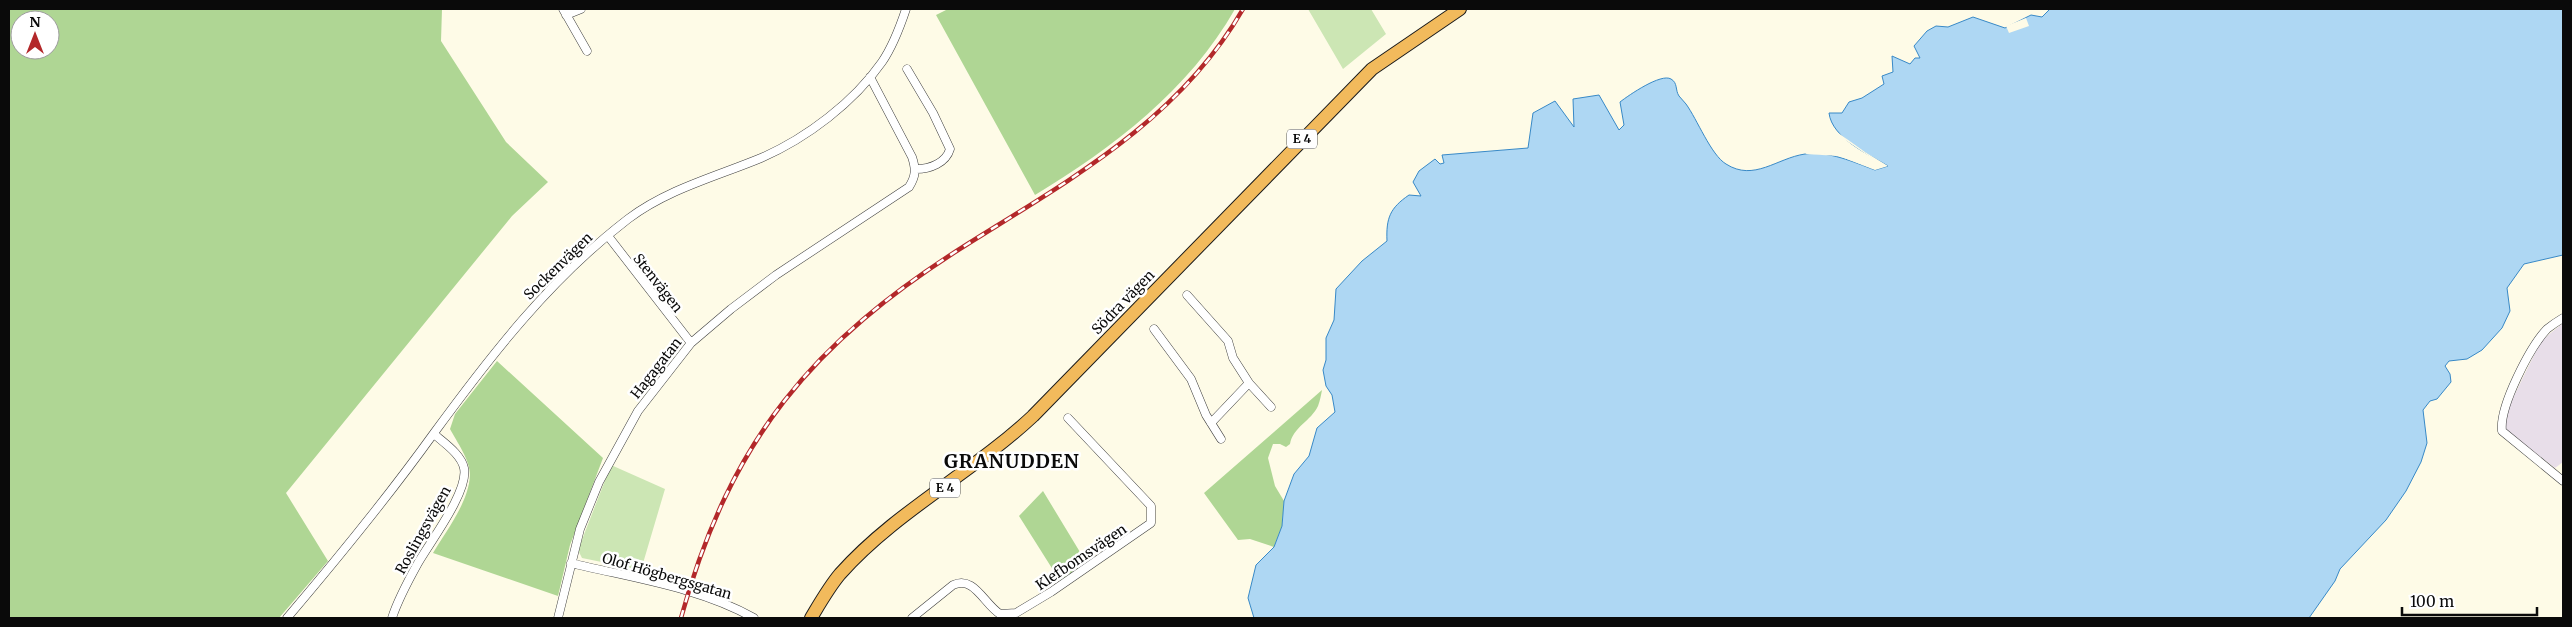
<svg xmlns="http://www.w3.org/2000/svg" width="2572" height="627" font-family="Merriweather,serif">
<rect width="100%" height="100%" fill="#fefbe7"/>
<path fill="#e8dee9" d="M 2563,323 L 2563,462 L 2555,468 L 2505,430 L 2506,412 L 2541,341 Z"/>
<path fill="#cce6b4" d="M 1308,9 L 1371,9 L 1386,34 L 1343,69 Z
M 611,465 L 665,489 L 641,570 L 582,558 L 578,550 Z"/>
<path fill="#afd694" fill-rule="evenodd" d="M 9,9 L 442,9 L 441,41 L 506,142 L 548,182 L 512,216 L 286,493 L 328,561 L 279,618 L 9,618 ZM 20,20 L 50,20 L 50,50 L 20,50 Z
M 948,9 L 1235,9 C 1189,90 1113,148 1035,195 L 936,15 Z
M 497,361 L 603,458 L 570,545 L 558,596 L 433,553 C 446,531 469,502 470,475 C 470,460 457,442 450,429 L 455,414 Z
M 1322,390 C 1321,395 1320,401 1318,406 C 1311,421 1293,427 1290,444 L 1286,447 L 1280,444 L 1273,444 L 1268,458 L 1275,486 L 1284,501 L 1282,526 L 1274,547 L 1250,539 L 1238,540 L 1204,493 Z
M 1043,491 L 1086,562 L 1060,581 L 1019,516 Z"/>
<path fill="#aed7f3" stroke="#3889c7" d="M 2050,9 L 2563,9 L 2563,255 L 2524,264 L 2507,288 L 2510,311 L 2502,328 L 2482,350 L 2467,359 L 2449,361 L 2445,366 L 2450,374 L 2451,382 L 2437,399 L 2430,401 L 2423,410 L 2427,443 L 2421,462 L 2406,491 L 2386,520 L 2340,569 L 2335,581 L 2309,618 L 1254,618 L 1248,598 L 1256,565 L 1274,547 L 1282,526 L 1284,501 L 1294,474 L 1309,456 L 1317,428 L 1335,412 L 1332,395 L 1326,386 L 1323,370 L 1326,360 L 1326,338 L 1334,320 L 1336,289 L 1362,261 L 1387,241 C 1386,218 1390,208 1409,195 L 1421,196 L 1413,182 L 1419,171 L 1435,159 L 1440,164 L 1444,163 L 1442,155 L 1528,148 L 1533,113 L 1555,101 L 1574,127 L 1573,99 L 1599,95 L 1619,130 L 1624,125 L 1620,102 C 1629,95 1661,73 1671,79 C 1678,83 1675,90 1679,96 C 1681,99 1684,101 1686,104 C 1697,119 1711,155 1726,164 C 1754,182 1777,158 1805,154 C 1830,151 1853,162 1875,170 L 1888,166 C 1868,154 1832,138 1829,113 L 1842,113 L 1849,102 L 1862,98 L 1884,84 L 1882,76 L 1893,72 L 1892,56 L 1910,64 L 1915,58 L 1920,58 L 1914,46 L 1927,31 L 1936,26 L 1948,27 L 1973,17 L 2005,28 L 2031,15 L 2042,17 Z"/>
<path fill="#fefbe7" d="M 2026,18 L 2029,26 L 2009,33 L 2006,26 Z
M 1837,132 L 1865,152 L 1888,166 L 1875,170 L 1839,156 L 1805,154 L 1808,152 L 1839,154 L 1875,168 L 1882,165 L 1835,133 Z"/>
<g fill="none" stroke-linecap="round" stroke-linejoin="round">
<defs>
<path id="minor" d="M 563,9 L 587,51
M 566,15 L 581,9
M 907,69 L 933,113 L 950,149 C 946,163 930,169 916,169
M 608,236 L 691,343
M 1187,295 L 1228,341 L 1233,358 L 1249,383 L 1271,407
M 2563,318 C 2558,321 2552,325 2547,329 C 2530,347 2499,407 2502,431 L 2563,481
M 1154,329 L 1191,379 L 1206,415 L 1221,439
M 1211,423 L 1249,383
M 571,563 C 632,578 699,587 754,618
M 287,618 C 338,558 388,497 434,433 C 491,355 550,279 628,219 C 668,189 715,177 761,158 C 807,138 854,102 882,62 C 893,46 900,27 906,9
M 392,618 C 398,599 408,581 418,563 C 430,542 469,491 464,468 C 461,454 444,443 434,434
M 558,618 L 580,529 L 599,482 L 638,411 L 691,343 L 731,309 L 776,275 L 909,187 C 916,176 916,169 912,157 L 870,77
M 912,618 L 953,585 C 974,575 984,604 1000,614 L 1016,613 L 1051,592 L 1151,523 L 1151,506 L 1068,418"/>
<path id="trunk" d="M 811,618 C 820,603 829,587 840,574 C 895,512 972,473 1033,416 L 1372,69 L 1460,9"/>
</defs>
<use href="#minor" stroke="#3d3d3d" stroke-width="9"/>
<use href="#trunk" stroke="#1b1b1b" stroke-width="14"/>
<use href="#minor" stroke="#fff" stroke-width="8"/>
<use href="#trunk" stroke="#f2ba5c" stroke-width="12"/>
<defs>
<path id="rail" d="M 681,618 C 730,440 812,342 966,245 C 1071,179 1179,120 1243,9"/>
</defs>
<use href="#rail" stroke="#b3282a" stroke-width="4.5"/>
<use href="#rail" stroke="#fff" stroke-width="2.5" stroke-dasharray="8" stroke-linecap="butt"/>
</g>
<g text-anchor="middle" stroke-width="5" stroke-linejoin="round" paint-order="stroke">
<g fill="#fff" stroke="#545454" stroke-width="1">
<rect x="1287" y="129.5" width="30" height="19" rx="4"/>
<rect x="930" y="478.5" width="30" height="19" rx="4"/>
</g>
<g font-size="12" font-weight="bold" fill="#0a0a0a">
<text x="1302" y="143">E 4</text>
<text x="945" y="492">E 4</text>
</g>
<g font-size="14" fill="#0a0a0a" stroke="#fff">
<text transform="translate(558 266) rotate(-44)" y="5">Sockenvägen</text>
<text transform="translate(658 283) rotate(52)" y="5">Stenvägen</text>
<text transform="translate(1123 302) rotate(-46)" y="5">Södra vägen</text>
<text transform="translate(656 368) rotate(-52)" y="5">Hagagatan</text>
<text transform="translate(423 530) rotate(-61)" y="5">Roslingsvägen</text>
<text transform="translate(1081 557) rotate(-34)" y="5">Klefbomsvägen</text>
<text transform="translate(667 576) rotate(16)" y="5">Olof Högbergsgatan</text>
</g>
<g font-size="19" font-weight="bold" letter-spacing="1" fill="#0a0a0a" stroke="#fff">
<text x="1012" y="468">GRANUDDEN</text>
</g>
</g>
<rect width="2572" height="627" fill="none" stroke="#0a0a0a" stroke-width="20"/>
<g transform="translate(35 35)"><circle r="24" fill="#ffffff" stroke="#9d9d9d"/>
<path d="M0-4L9 19L0 12L-9 19Z" fill="#b3282a"/>
<text y="-8" font-size="14" font-weight="bold" text-anchor="middle" fill="#0a0a0a">N</text>
</g>
<path d="M2402 607v8h135v-8" fill="none" stroke="#0a0a0a" stroke-width="2.5"/>
<text x="2410" y="607" font-size="15" fill="#0a0a0a" stroke="#ffffff" stroke-width="4" paint-order="stroke">100 m</text>
</svg>
